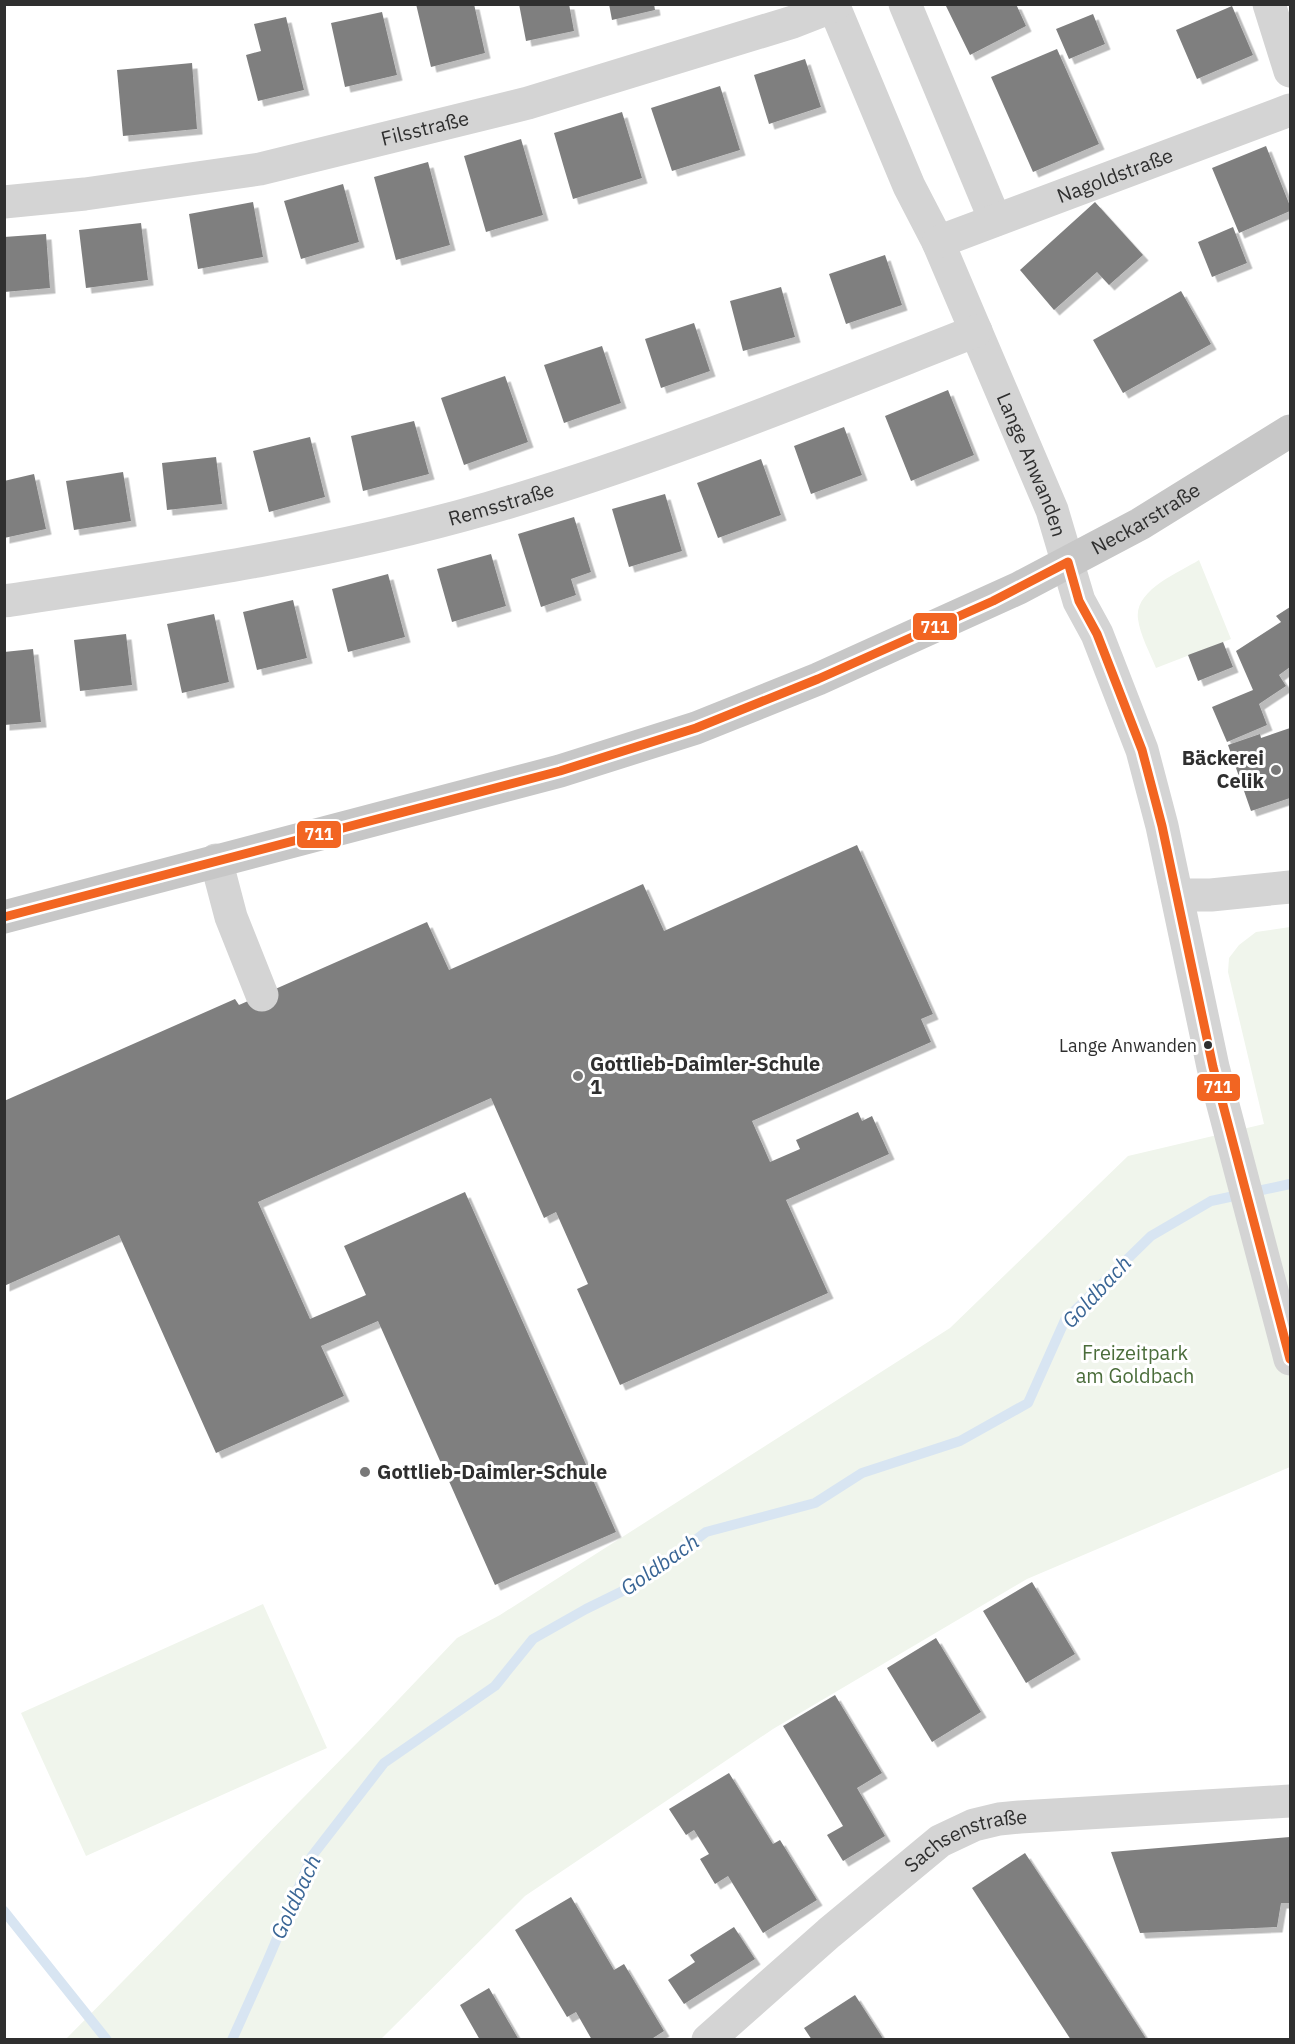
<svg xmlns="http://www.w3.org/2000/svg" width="1295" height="2044" font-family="'IBM Plex Sans',sans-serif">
<defs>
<filter id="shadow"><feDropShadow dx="5.5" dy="5.5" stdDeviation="0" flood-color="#0004"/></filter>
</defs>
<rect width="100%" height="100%" fill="#fff"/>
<path fill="#f0f5ec" d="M 1199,560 L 1231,639 L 1156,668 C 1150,653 1140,635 1138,619 C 1134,590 1178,573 1199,560 Z
M 1290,927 L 1290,1467 L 1027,1579 L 773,1729 L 525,1896 L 381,2039 L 65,2040 L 360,1740 L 457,1638 L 500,1615 L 950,1328 L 1128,1156 L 1264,1124 L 1228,972 L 1229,958 L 1239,945 L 1256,932 Z
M 263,1604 L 327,1748 L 86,1856 L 21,1713 Z"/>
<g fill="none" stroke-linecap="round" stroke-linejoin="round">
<path stroke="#d8e5f2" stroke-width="10" d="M 4,1911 L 107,2040
M 232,2040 L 267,1962 L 312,1856 L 384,1763 L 495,1686 L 533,1639 L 586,1609 L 639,1583 L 706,1532 L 815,1503 L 862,1473 L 960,1441 L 1028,1403 L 1065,1320 L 1151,1236 L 1211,1201 L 1290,1184"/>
</g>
<path fill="#7f7f7f" filter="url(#shadow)" d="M 416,4 L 474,4 L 485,53 L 431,67 Z
M 519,4 L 569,4 L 574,31 L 526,41 Z
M 609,4 L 654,4 L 655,10 L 612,20 Z
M 945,4 L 1016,4 L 1026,26 L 970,55 Z
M 1232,6 L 1253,55 L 1197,79 L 1176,30 Z
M 382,12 L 397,75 L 345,87 L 331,23 Z
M 1093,14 L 1105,44 L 1069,59 L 1056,29 Z
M 286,17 L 304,90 L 258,101 L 246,55 L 261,51 L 254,24 Z
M 1057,49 L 1099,144 L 1033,172 L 991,77 Z
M 805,59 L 821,107 L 769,124 L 754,75 Z
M 192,63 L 197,129 L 123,136 L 117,70 Z
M 720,86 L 740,150 L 672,171 L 651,108 Z
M 622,112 L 642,178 L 573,199 L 554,133 Z
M 521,139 L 543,215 L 486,232 L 464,156 Z
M 1266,146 L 1290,206 L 1290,211 L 1239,233 L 1212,168 Z
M 428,162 L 450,245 L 396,260 L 374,177 Z
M 343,184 L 359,242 L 301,259 L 284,201 Z
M 253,202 L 263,257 L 198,269 L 189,214 Z
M 1095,202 L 1143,255 L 1109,285 L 1097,272 L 1054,310 L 1020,270 Z
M 141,223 L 148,280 L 86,288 L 79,230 Z
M 1233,227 L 1247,263 L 1212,277 L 1198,242 Z
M 46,234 L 50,288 L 4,292 L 4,237 Z
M 885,255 L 902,305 L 846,324 L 829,274 Z
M 781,287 L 795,337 L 743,351 L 730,301 Z
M 1181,291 L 1211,344 L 1123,393 L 1093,340 Z
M 694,323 L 710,371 L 661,388 L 645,339 Z
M 602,346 L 621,403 L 564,423 L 544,365 Z
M 505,376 L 528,442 L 464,465 L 441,398 Z
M 948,390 L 974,455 L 911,481 L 885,416 Z
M 414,421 L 429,474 L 363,491 L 351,436 Z
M 844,427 L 862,475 L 811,494 L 794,446 Z
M 310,437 L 325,497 L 269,512 L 253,451 Z
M 216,457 L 222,504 L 167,510 L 162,463 Z
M 761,459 L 781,515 L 718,538 L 697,483 Z
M 123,472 L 131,521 L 74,530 L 66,481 Z
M 34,474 L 46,529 L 4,538 L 4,481 Z
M 665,494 L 682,551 L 629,567 L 612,509 Z
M 574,517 L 591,572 L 571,579 L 576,595 L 541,607 L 518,534 Z
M 491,554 L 506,606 L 452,622 L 437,569 Z
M 388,574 L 405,637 L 348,652 L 332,589 Z
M 293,600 L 307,658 L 257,670 L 243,612 Z
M 1290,607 L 1290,667 L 1279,675 L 1286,686 L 1259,704 L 1267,725 L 1227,742 L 1212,707 L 1253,690 L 1236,651 L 1281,622 L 1276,616 Z
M 214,614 L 229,682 L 182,693 L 167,624 Z
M 126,634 L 132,685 L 80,691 L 74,640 Z
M 1223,642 L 1233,667 L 1198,681 L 1188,655 Z
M 33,649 L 41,722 L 4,725 L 4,652 Z
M 1290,728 L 1290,798 L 1251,811 L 1228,745 L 1260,734 L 1261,738 Z
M 857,845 L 933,1014 L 921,1019 L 931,1042 L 752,1121 L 770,1162 L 800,1149 L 796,1140 L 858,1112 L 862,1121 L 872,1116 L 889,1154 L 786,1200 L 828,1293 L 620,1385 L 577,1289 L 588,1284 L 556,1212 L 544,1218 L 491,1098 L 258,1202 L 310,1319 L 366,1295 L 344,1246 L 465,1192 L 616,1532 L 495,1585 L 378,1321 L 321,1346 L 344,1396 L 216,1453 L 119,1235 L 4,1286 L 4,1101 L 235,999 L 239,1005 L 427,922 L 449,970 L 643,884 L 664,931 Z
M 1032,1582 L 1075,1654 L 1026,1683 L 983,1611 Z
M 936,1638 L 981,1712 L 932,1742 L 887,1668 Z
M 835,1695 L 882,1773 L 857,1788 L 885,1836 L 843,1861 L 827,1835 L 843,1826 L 783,1726 Z
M 729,1773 L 773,1844 L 780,1840 L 817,1900 L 763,1933 L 728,1876 L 715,1884 L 700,1859 L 709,1854 L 694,1830 L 686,1835 L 669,1809 Z
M 1290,1837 L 1290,1903 L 1281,1903 L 1277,1927 L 1140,1933 L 1111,1852 Z
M 1025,1853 L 1087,1947 L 1147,2040 L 1071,2040 L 972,1888 Z
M 571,1897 L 614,1970 L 624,1964 L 664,2031 L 650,2040 L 592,2040 L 576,2012 L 567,2017 L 515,1930 Z
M 734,1927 L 755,1959 L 684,2004 L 668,1980 L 695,1962 L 690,1955 Z
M 489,1988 L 519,2040 L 480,2040 L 460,2005 Z
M 855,1995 L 884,2040 L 812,2040 L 804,2028 Z"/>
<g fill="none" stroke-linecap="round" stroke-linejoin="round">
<g stroke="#d4d4d4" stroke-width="33">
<path id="s1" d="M 833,4 L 909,186 L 938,242 L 1052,510 L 1079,601 L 1097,634 L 1142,750 L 1162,826 L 1213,1067 L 1290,1359"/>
<path d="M 905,4 L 995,220"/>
<path d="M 1269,4 L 1290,71"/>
<path id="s2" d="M 4,202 L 85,194 L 260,169 L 528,103 L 793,22 L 834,6"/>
<path id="s3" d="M 938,242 L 1290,110"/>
<path id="s4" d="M 4,601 C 167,577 330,554 489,508 C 655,460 815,394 976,331"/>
<path d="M 216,860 L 231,917 L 262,995"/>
<path d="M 1177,895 L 1211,895 L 1290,887"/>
<path id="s5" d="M 708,2040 L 829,1933 L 940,1841 L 974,1825 L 999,1819 L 1020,1817 L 1290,1801"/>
</g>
<path stroke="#c7c7c7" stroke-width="33" id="s6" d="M 4,917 L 560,771 L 696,728 L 818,679 L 1019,588 L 1140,524 L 1290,431"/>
<defs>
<path id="bus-1" d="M 4,917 L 560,771 L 696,728 L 818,679 L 993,601 L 1068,562 L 1079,601 L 1097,634 L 1142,750 L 1162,826 L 1213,1067 L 1290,1359"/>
</defs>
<use href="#bus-1" stroke="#fff" stroke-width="14"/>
<use href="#bus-1" stroke="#f26522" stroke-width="9"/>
</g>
<g fill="#787878" stroke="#fff" stroke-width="2">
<circle cx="1276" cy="770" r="6"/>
<circle cx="578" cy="1076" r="6"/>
<circle cx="365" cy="1472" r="6"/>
</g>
<circle fill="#2f2f2f" stroke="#fff" stroke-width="2" cx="1208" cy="1045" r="5"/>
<g text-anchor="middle" stroke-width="6" stroke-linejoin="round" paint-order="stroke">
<g font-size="18" fill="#2f2f2f" stroke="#fff" text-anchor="end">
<text x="1197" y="1052">Lange Anwanden</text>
</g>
<g font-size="20" fill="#2f2f2f" stroke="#fff">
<text dy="7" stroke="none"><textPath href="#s2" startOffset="428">Filsstraße</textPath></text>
<text dy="7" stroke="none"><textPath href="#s3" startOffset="189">Nagoldstraße</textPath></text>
<text dy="7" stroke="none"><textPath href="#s1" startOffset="502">Lange Anwanden</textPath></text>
<text dy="7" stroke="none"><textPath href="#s4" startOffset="507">Remsstraße</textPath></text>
<text dy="7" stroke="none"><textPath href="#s6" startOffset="1214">Neckarstraße</textPath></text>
<text dy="7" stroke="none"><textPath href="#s5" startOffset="330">Sachsenstraße</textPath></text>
</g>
<g font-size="20" font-weight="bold" fill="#2f2f2f" stroke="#fff" text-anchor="start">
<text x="1264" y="765" text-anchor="end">Bäckerei<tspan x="1264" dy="23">Celik</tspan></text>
<text x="590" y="1071">Gottlieb-Daimler-Schule<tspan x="590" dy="23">1</tspan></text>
<text x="377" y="1479">Gottlieb-Daimler-Schule</text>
</g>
<g font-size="20" fill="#4b6d3b" stroke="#fff">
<text x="1135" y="1360">Freizeitpark<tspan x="1135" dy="23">am Goldbach</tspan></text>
</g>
<g font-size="21" font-style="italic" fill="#396595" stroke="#fff">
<text transform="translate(1097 1292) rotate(-47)" y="7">Goldbach</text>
<text transform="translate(660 1565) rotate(-35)" y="7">Goldbach</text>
<text transform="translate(296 1897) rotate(-65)" y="7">Goldbach</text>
</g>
</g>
<g stroke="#fff" stroke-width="2">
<rect x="912" y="612" width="46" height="29" rx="6" fill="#f26522"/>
<rect x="296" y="820" width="46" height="29" rx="6" fill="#f26522"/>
<rect x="1196" y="1073" width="45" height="29" rx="6" fill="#f26522"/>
</g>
<g font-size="16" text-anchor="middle" font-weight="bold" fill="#fff">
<text x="935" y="633">711</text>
<text x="319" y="840">711</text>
<text x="1218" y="1093">711</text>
</g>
<rect width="1295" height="2044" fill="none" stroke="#2f2f2f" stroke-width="12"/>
</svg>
